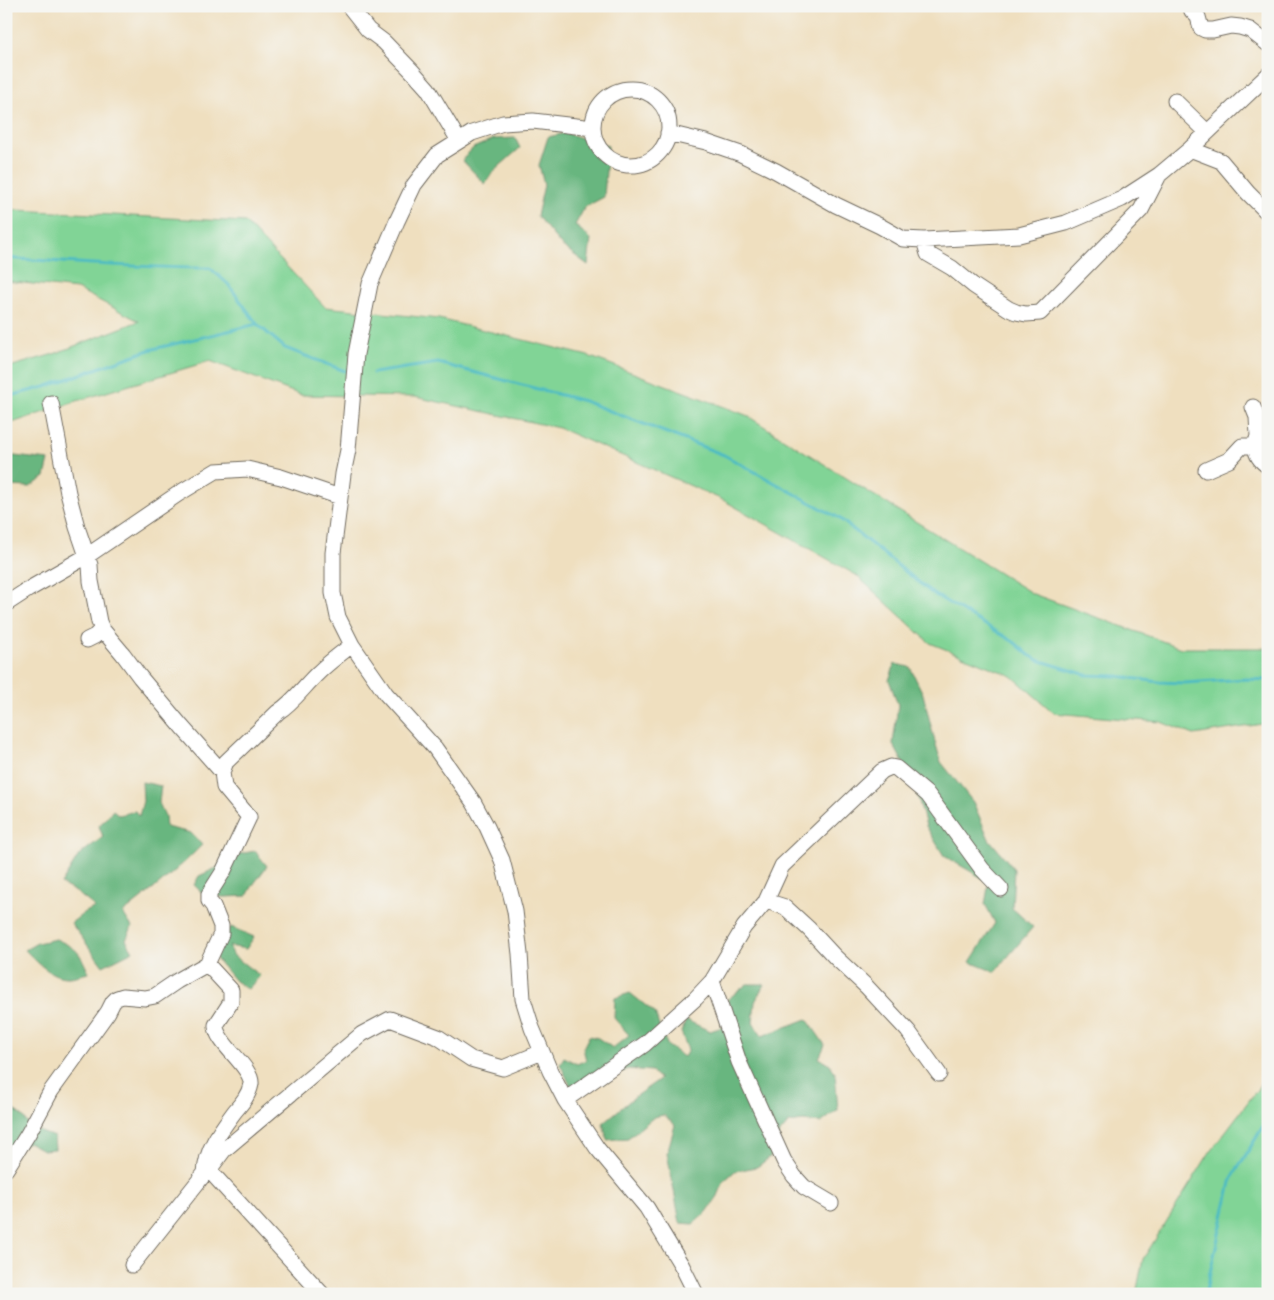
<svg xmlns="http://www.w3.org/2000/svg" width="1274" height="1300" font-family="'Playpen Sans',sans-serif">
<rect width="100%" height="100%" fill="#f6f6f2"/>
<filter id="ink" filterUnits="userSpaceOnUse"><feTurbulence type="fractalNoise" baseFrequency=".02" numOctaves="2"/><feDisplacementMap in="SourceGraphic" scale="10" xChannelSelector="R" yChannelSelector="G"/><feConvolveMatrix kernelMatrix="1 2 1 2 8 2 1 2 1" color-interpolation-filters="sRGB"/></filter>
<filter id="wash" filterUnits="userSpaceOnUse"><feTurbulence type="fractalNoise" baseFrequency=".0096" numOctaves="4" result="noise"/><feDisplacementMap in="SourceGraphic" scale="20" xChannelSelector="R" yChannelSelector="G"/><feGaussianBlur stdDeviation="1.12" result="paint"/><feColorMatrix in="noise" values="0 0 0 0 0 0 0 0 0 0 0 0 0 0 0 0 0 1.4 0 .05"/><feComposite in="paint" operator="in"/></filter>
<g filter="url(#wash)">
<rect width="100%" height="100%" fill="#efdfbf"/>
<path fill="#81d496" stroke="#568060" d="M 6,208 L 17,210 L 245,222 L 325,307 L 439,319 L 588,356 L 746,415 L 902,513 L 1033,594 L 1181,648 L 1268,648 L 1268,723 L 1194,735 L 1161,722 L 1054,713 L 1012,676 L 930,643 L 856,575 L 723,500 L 559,428 L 415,397 L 301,395 L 210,361 L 80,400 L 6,425 L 6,368 L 54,354 L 139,321 L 77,289 L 6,281 Z
M 1268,1070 L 1268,1294 L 1136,1294 L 1143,1259 L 1210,1152 L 1257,1090 Z"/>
<path fill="#68b67f" stroke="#4a7055" d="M 566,133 L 608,146 L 604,197 L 585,207 L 575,225 L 591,239 L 588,265 L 561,245 L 537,216 L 544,185 L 539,165 L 548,137 Z
M 515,138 L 520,148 L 493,172 L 485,184 L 462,160 L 473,148 L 494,139 Z
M 6,455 L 49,460 L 45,477 L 30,487 L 6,486 Z
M 895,664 L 910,667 L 923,694 L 934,738 L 941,762 L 973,802 L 989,839 L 1014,869 L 1012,908 L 1033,927 L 995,972 L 970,962 L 995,923 L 985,904 L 989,882 L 944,856 L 926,826 L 914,783 L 893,744 L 898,705 L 889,680 Z
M 142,782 L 161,786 L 159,803 L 165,816 L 166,827 L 191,833 L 202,845 C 178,870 151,891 123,913 L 132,927 L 126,940 L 133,951 L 103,966 L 71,923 L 84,913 L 95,907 L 76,892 L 61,884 L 79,855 L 103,837 L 99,826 L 113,810 L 119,815 L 135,811 L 139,816 L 143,801 Z
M 255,851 L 267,866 L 253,885 L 247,896 L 225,897 L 205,896 L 194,885 L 199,876 L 223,865 L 239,854 Z
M 231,927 L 254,937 L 246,949 L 229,946 L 234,956 L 260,976 L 248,989 L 235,981 L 209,950 Z
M 56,939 C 79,950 78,950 89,973 C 82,974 75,977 69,977 C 51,978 37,962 25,950 L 37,943 Z
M 747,984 L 764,984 L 755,1002 L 753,1023 L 762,1036 L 807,1019 L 825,1045 L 819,1058 L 830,1064 L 835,1073 L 838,1110 L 821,1123 L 803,1121 L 789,1123 L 779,1134 L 773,1155 L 757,1167 L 735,1171 L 724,1181 L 718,1196 L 707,1212 L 693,1224 L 680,1223 L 667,1153 L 675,1125 L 664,1115 L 654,1117 L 628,1138 L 607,1140 L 603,1123 L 637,1095 L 660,1079 L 651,1071 L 628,1069 L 595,1085 L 571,1087 L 560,1064 L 564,1057 L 577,1064 L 586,1060 L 583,1048 L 589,1036 L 598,1038 L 613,1048 L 629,1035 L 614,1018 L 615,998 L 630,993 L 655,1013 L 660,1029 L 668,1046 L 684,1057 L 688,1050 L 681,1032 L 686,1020 L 710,1031 L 735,1023 L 728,999 Z
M 6,1103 L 23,1117 L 31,1128 L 54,1137 L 55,1149 L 43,1150 L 28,1142 L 6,1158 Z"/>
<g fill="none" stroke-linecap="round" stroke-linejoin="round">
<path stroke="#4cbbc4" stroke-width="3" d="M 6,258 C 74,263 142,268 210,268 L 228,284 L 257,324 L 285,348 L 345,371
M 373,373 L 438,363 L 584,401 L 724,455 L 839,518 L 932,593 L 1014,642 L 1029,655 L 1038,660 L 1087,675 L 1117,676 L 1159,682 L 1185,683 L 1245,679 L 1268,680
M 6,397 L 45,387 L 149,350 L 257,324
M 1205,1294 L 1232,1178 L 1268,1118"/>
</g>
</g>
<g filter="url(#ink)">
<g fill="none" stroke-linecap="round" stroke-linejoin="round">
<defs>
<path id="minor" d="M 349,6 L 368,30 L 384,42 L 412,71 L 428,89 L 459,141
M 1190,6 L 1192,11 L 1198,17 L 1201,28 L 1205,30 L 1213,30 L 1231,26 L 1240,27 L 1250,30 L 1268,44
M593 127a38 38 0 1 1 76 0a38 38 0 1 1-76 0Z
M 1175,101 L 1207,132
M 593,128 L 533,121 L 503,123 L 472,133 L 437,155 L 414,185 L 397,221 L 370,284 L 356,354 L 348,450 L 343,474 L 333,553 L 333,593 L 338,617 L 352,645 L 386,694 L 435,748 L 474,803 L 487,827 L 502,860 L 515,911 L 520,954 L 523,999 L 532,1028 L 550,1071 L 565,1100 L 597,1148 L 647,1208 L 682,1266 L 696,1294
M 668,133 L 706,142 L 741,154 L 776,171 L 836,205 L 880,226 L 903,239 L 924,240 L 1019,235 L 1066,223 L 1122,199 L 1159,175 L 1190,149 L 1268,75
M 1190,149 L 1221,161 L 1248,193 L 1268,213
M 924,240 L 928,254 L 952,268 L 974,286 L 1009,309 L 1016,312 L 1026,314 L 1040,313 L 1141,210 L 1158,177
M 51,403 L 68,493 L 77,527 L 90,565 L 91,581 L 99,622 L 102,629
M 1253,407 L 1257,417 L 1258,436
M 1255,446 C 1256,455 1260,461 1268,466
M 1206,470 L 1229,460 L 1242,446 L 1255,446 L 1258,436 L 1268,432
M 6,604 L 29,589 L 87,556 L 178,494 L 216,471 L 247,469 L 281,477 L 340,497
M 222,772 L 226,762 L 278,712 C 294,702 304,686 318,673 C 328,663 340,654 352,645
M 766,901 L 782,866 L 882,771 L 891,767 L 896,768 L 928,795 L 982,869 L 1001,889
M 712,981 L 739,1062 L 784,1161 L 794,1176 L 804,1187 L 831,1203
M 565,1100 L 645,1044 L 696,998 L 712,981 L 744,927 L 766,901 L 785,907 L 809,929 L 835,957 L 866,986 L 908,1031 L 939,1074
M 6,1169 L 28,1134 L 51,1091 L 108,1012 L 113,1002 L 117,998 L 123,996 L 145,998 L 155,996 L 177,981 L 207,964 L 221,934 L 221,926 L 213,906 L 209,901 L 209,894 L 223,872 L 249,817 L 224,787 L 222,772 L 182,727 L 140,677 L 123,654 L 102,629 L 95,636 L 87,640
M 132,1265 L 205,1173 C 206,1149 221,1130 235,1111 C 242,1103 249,1095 251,1084 C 253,1067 215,1043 216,1025 L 231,1002 L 231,990 L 207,964
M 322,1294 L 209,1170 L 224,1150 L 362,1034 L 390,1019 L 438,1037 L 471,1059 L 503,1068 L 542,1052"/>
</defs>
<use href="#minor" stroke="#706a5f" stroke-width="17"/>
<use href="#minor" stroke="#fff" stroke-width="15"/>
</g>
</g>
<rect width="1274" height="1300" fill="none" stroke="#f6f6f2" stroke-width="25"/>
</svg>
